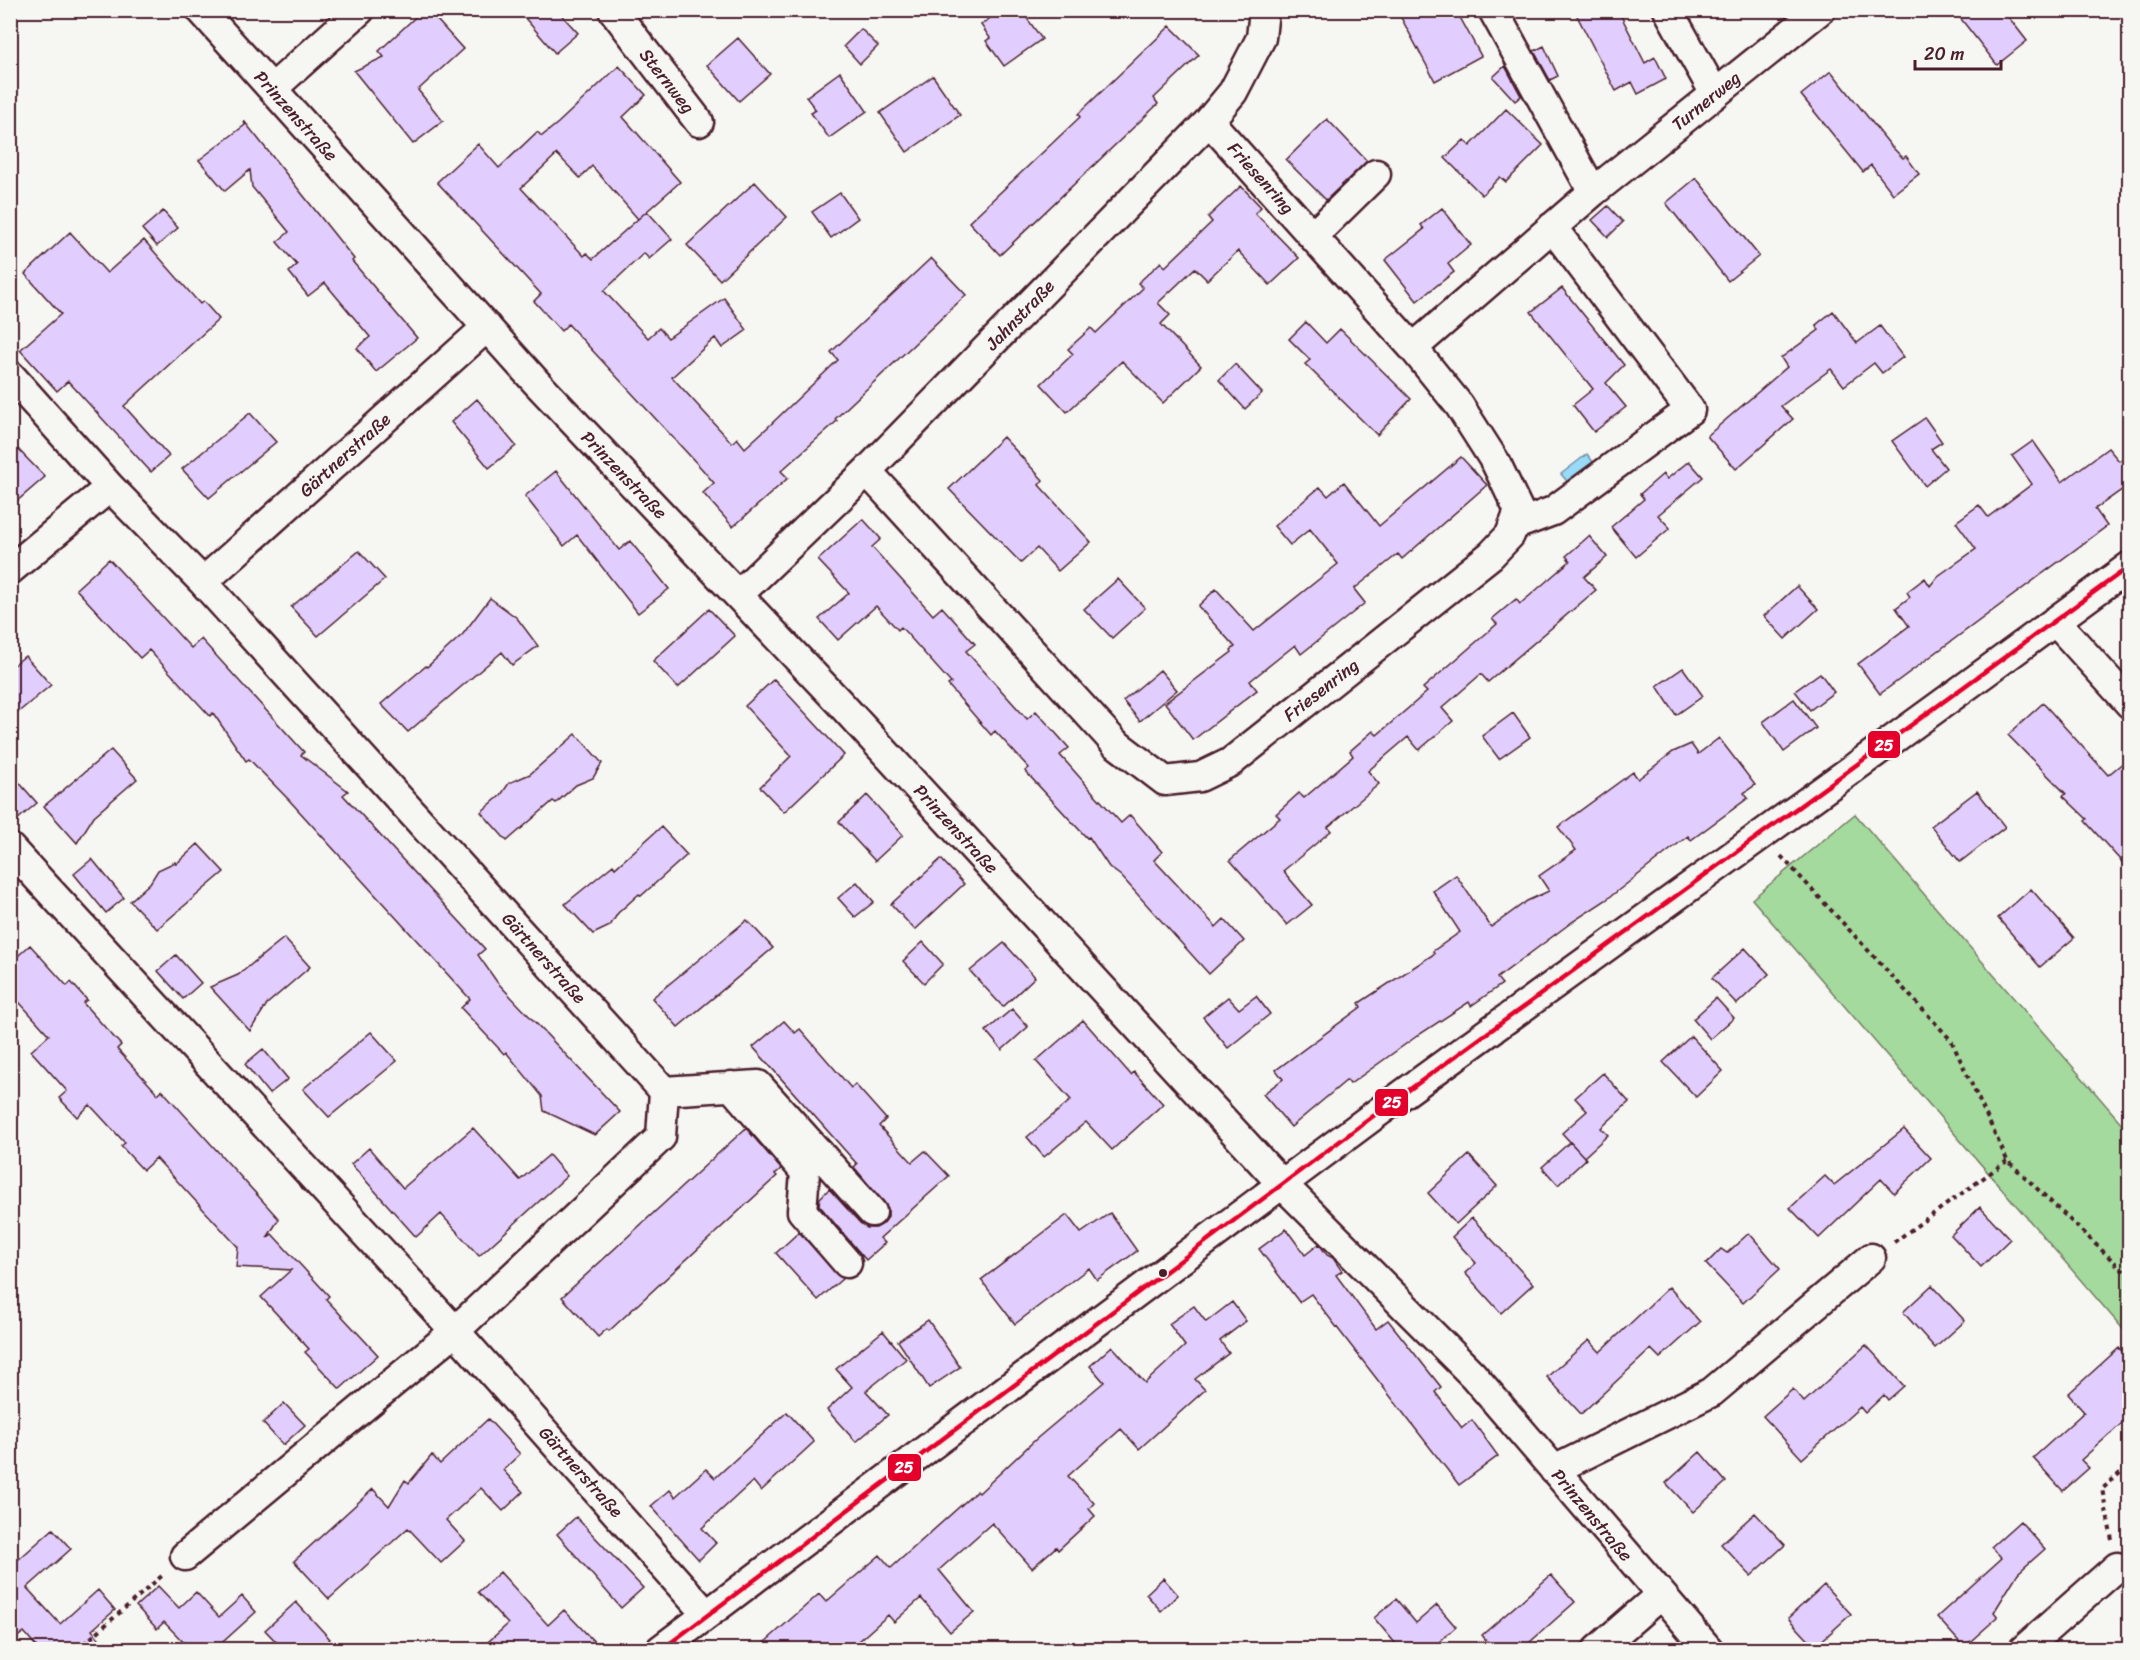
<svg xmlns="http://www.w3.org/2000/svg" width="2140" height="1660" font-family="Sriracha,sans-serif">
<rect width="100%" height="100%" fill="#f6f6f2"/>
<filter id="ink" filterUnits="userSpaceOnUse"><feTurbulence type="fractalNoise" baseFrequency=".0167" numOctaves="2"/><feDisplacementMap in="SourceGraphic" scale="12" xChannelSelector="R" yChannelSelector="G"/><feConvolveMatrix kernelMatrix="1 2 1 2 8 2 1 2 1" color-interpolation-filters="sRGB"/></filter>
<g filter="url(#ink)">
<path fill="#a4da9e" stroke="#777c64" stroke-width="1.5" d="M 1855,814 L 2129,1132 L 2129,1336 L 1752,899 Z"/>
<path fill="#97dbf9" stroke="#7890a7" stroke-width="1.5" d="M 1587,454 L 1597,467 L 1571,486 L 1561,474 Z"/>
<path fill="#e1cdfe" stroke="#4a1f2b" stroke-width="1.5" d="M 423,10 L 428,10 L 463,49 L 418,90 L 443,121 L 413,144 L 354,71 L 384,57 L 379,51 Z
M 518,10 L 557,10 L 578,33 L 555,53 Z
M 1001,10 L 1021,10 L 1042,39 L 1004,66 L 986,41 L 990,38 L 981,25 Z
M 1397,10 L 1456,10 L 1481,56 L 1435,81 Z
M 1574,10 L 1618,10 L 1645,63 L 1655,57 L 1666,79 L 1638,94 L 1632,82 L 1616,91 Z
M 1954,10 L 2003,10 L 2027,41 L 1997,65 Z
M 1170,26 L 1199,55 L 1154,98 L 1158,104 L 1000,255 L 969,222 L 1080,117 L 1078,114 Z
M 861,29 L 878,46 L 860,64 L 844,46 Z
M 738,38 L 770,74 L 739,101 L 707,65 Z
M 1544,46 L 1558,76 L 1550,80 L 1534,51 Z
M 619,66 L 646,95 L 623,117 L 680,182 L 638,219 L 592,166 L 580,178 L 557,154 L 521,188 L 584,256 L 587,253 L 593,259 L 647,211 L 672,239 L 649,259 L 644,253 L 604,291 L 648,338 L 659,328 L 668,338 L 724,298 L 747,330 L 722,348 L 715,338 L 672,377 L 732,443 L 737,438 L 745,448 L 768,427 L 838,360 L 831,352 L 931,258 L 966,295 L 835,419 L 837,421 L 781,471 L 788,478 L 733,527 L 703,493 L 714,483 L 702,469 L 568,324 L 561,331 L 534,301 L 541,294 L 437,182 L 478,144 L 499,168 L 537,132 L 542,136 L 558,123 Z
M 1505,66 L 1521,96 L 1515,101 L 1493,77 Z
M 1831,71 L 1891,146 L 1903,158 L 1906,156 L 1919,174 L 1893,194 L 1871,165 L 1863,172 L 1801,95 Z
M 840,72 L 867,111 L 829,138 L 811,113 L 816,110 L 806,97 Z
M 933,76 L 960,115 L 907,152 L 880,113 Z
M 1506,109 L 1543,145 L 1506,182 L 1500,177 L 1482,195 L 1445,158 L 1464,140 L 1470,146 Z
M 1327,119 L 1367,161 L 1326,200 L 1286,160 Z
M 244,121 L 354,259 L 352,261 L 417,338 L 376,372 L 357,348 L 370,337 L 325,283 L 308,296 L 289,272 L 297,265 L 277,242 L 289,232 L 252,187 L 250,170 L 225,191 L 199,160 L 245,125 Z
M 1696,178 L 1759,256 L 1728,281 L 1666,203 Z
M 755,182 L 787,217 L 720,280 L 687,245 Z
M 1241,186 L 1261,207 L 1255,213 L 1299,258 L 1270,285 L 1238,251 L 1207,280 L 1195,268 L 1158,303 L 1170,315 L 1161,324 L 1201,366 L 1163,403 L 1122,361 L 1067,412 L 1041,384 L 1073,354 L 1068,349 L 1091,328 L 1096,333 L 1143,288 L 1138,283 L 1161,262 L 1165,267 L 1212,222 L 1208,217 Z
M 840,193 L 858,218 L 831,238 L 812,212 Z
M 1608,206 L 1623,222 L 1608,237 L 1592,220 Z
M 1442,208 L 1471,245 L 1448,264 L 1454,272 L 1417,301 L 1385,260 L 1424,229 L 1421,225 Z
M 163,211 L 178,228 L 157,246 L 142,229 Z
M 70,232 L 107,273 L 144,240 L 200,304 L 203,301 L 219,319 L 124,406 L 169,456 L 151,472 L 68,381 L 57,391 L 20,350 L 61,314 L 25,274 Z
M 1562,288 L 1624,365 L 1606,383 L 1626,407 L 1594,432 L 1573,405 L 1593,389 L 1531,312 Z
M 1833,311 L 1857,343 L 1880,326 L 1903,357 L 1882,373 L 1874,363 L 1844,386 L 1831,369 L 1781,406 L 1793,419 L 1736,469 L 1707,436 L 1787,367 L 1781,358 L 1819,330 L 1816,325 Z
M 1306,322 L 1326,343 L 1340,329 L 1411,399 L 1377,435 L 1305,364 L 1310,360 L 1289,339 Z
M 1235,364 L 1262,393 L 1245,409 L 1219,380 Z
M 477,399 L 516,446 L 489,468 L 451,422 Z
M 250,413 L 276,442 L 209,498 L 182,469 Z
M 1925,418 L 1942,442 L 1931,449 L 1946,468 L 1925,486 L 1892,441 Z
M 1003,437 L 1043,480 L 1039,485 L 1091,542 L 1058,571 L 1037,548 L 1021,563 L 949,489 Z
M 10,441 L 45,477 L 10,507 Z
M 2033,441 L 2062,482 L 2108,448 L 2119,461 L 2130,454 L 2130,484 L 2095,509 L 2107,526 L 1880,694 L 1858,664 L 1909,626 L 1896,608 L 1910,597 L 1907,592 L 1925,578 L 1930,586 L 1938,576 L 1976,549 L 1956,522 L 1979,505 L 1988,517 L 2032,484 L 2012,456 Z
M 1461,457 L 1487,485 L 1402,559 L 1398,554 L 1354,589 L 1365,603 L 1301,654 L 1295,645 L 1250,681 L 1257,690 L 1193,740 L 1165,703 L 1232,652 L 1231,650 L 1235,647 L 1198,606 L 1216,589 L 1254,631 L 1338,564 L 1310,529 L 1290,545 L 1274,526 L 1320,487 L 1328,496 L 1344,482 L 1379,526 Z
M 1689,461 L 1703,477 L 1658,515 L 1670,528 L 1636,557 L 1611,527 L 1644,499 L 1640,494 L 1663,474 L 1667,479 Z
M 556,471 L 619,550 L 630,541 L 669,589 L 638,613 L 577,535 L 564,546 L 525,496 Z
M 863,519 L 881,539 L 872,547 L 933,615 L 942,607 L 975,644 L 966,651 L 1027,719 L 1036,711 L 1069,748 L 1060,755 L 1090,789 L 1121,823 L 1130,815 L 1162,852 L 1154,860 L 1216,927 L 1224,919 L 1244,941 L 1209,974 L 1121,876 L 1109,867 L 1089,837 L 1087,838 L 1025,771 L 1029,768 L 995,731 L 991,735 L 948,685 L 951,683 L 901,627 L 898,630 L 876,606 L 838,640 L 819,619 L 849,593 L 818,560 Z
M 1589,536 L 1607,557 L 1584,577 L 1596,590 L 1488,682 L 1481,674 L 1442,708 L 1453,721 L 1419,750 L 1408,737 L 1368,771 L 1379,784 L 1328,827 L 1331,831 L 1283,871 L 1312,905 L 1287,925 L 1230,860 L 1280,818 L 1276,814 L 1299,793 L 1304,798 L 1353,756 L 1350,751 L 1373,731 L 1377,735 L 1427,692 L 1423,688 L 1497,624 L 1492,619 L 1516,599 L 1520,604 L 1570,561 L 1566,556 Z
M 359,551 L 385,579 L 318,636 L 291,607 Z
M 109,559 L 191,648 L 201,639 L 304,752 L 301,755 L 348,791 L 343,795 L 485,949 L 478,955 L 497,982 L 620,1112 L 595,1135 L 544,1111 L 542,1096 L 506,1052 L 504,1054 L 461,1008 L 470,999 L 289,800 L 249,759 L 246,761 L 213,713 L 210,716 L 149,650 L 140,658 L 76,589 Z
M 1118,579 L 1145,608 L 1112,638 L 1084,609 Z
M 1797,586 L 1818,609 L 1785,639 L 1764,616 Z
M 490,598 L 517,618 L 538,646 L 512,665 L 502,652 L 408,732 L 381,704 L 426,666 L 427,667 L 463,634 Z
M 709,609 L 735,636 L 678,688 L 653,661 Z
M 25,656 L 51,685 L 10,719 L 10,668 Z
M 1683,668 L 1703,696 L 1676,715 L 1657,686 Z
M 1160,670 L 1177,690 L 1140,721 L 1123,701 Z
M 1820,673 L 1834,692 L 1810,710 L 1795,691 Z
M 774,679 L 844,755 L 784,812 L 760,787 L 791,756 L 745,706 Z
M 1794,699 L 1816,728 L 1784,752 L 1763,722 Z
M 2043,703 L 2108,775 L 2130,757 L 2130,871 L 2085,821 L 2087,819 L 2063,796 L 2066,794 L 2008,735 Z
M 1513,713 L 1530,737 L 1499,759 L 1482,736 Z
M 576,734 L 602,763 L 593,778 L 576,785 L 556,803 L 553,801 L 507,841 L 481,812 L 501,795 L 509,783 L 530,774 Z
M 1719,738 L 1755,785 L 1744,793 L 1748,798 L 1691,840 L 1688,836 L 1606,900 L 1572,922 L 1497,978 L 1502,984 L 1471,1006 L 1469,1002 L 1417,1036 L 1350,1084 L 1347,1080 L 1291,1127 L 1263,1094 L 1283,1079 L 1276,1070 L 1361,1007 L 1359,1003 L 1434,954 L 1433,951 L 1460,932 L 1433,891 L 1456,875 L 1491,927 L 1527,901 L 1549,891 L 1539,876 L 1576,850 L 1558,827 L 1633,772 L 1638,779 L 1673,752 L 1691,744 L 1698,754 Z
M 111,750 L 137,779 L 94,816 L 77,843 L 44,806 Z
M 10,772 L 37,803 L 10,826 Z
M 1977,791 L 2005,827 L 1960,862 L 1931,826 Z
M 867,795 L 903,835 L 875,861 L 839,822 Z
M 661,827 L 687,855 L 641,896 L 639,894 L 618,913 L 610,926 L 593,934 L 565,904 L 613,865 L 615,868 Z
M 198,844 L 224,872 L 157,929 L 130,901 L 150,883 L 158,870 L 175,862 L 176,864 Z
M 92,859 L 124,898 L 106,913 L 74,874 Z
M 941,859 L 964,884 L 915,930 L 891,904 Z
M 857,882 L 874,902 L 855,917 L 838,898 Z
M 2031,889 L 2074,938 L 2040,967 L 1998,918 Z
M 747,920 L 773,948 L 678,1027 L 652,998 Z
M 284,938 L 310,967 L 267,1004 L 250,1031 L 210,987 L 238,975 Z
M 923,942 L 943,964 L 924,983 L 903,961 Z
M 1004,943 L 1035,977 L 1003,1007 L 970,971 Z
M 30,945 L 67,986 L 71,982 L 87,1000 L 83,1003 L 121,1045 L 117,1049 L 158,1094 L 162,1090 L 279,1219 L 267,1238 L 272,1234 L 329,1296 L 326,1299 L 378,1355 L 340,1389 L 305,1352 L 309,1349 L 261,1297 L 291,1270 L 236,1267 L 238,1247 L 156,1158 L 143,1170 L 121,1146 L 125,1143 L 90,1105 L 77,1117 L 59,1098 L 67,1091 L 31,1051 L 49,1035 L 10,992 L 10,963 Z
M 1745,948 L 1769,974 L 1737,1004 L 1712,978 Z
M 176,955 L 201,983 L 183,999 L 158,971 Z
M 1256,996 L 1270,1014 L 1228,1048 L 1203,1017 L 1228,997 L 1239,1009 Z
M 1716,998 L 1734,1018 L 1710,1039 L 1693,1019 Z
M 1012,1009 L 1028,1027 L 1002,1050 L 986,1031 Z
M 1083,1020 L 1131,1075 L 1134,1072 L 1163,1104 L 1112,1150 L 1086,1122 L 1044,1157 L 1027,1137 L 1071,1100 L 1036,1061 Z
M 784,1021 L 795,1033 L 800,1029 L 851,1088 L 855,1084 L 886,1119 L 879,1126 L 912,1162 L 925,1151 L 949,1176 L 880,1238 L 885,1243 L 866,1260 L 819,1205 L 820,1198 L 829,1189 L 860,1223 L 867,1228 L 876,1228 L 883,1224 L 888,1217 L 888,1208 L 854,1167 L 857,1164 L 753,1047 Z
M 371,1032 L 397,1061 L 329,1117 L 303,1089 Z
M 1691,1036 L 1723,1071 L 1696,1097 L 1663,1062 Z
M 263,1049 L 288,1079 L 269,1094 L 245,1064 Z
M 1603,1073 L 1629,1102 L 1601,1128 L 1608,1135 L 1584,1157 L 1562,1133 L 1587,1111 L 1575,1098 Z
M 473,1128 L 520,1180 L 549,1155 L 567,1176 L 479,1256 L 441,1214 L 416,1237 L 351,1164 L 369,1148 L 403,1188 Z
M 746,1128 L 781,1169 L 775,1174 L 777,1176 L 609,1331 L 607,1329 L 598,1337 L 562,1297 Z
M 1904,1129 L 1931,1158 L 1894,1193 L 1881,1179 L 1819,1238 L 1790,1208 L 1825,1176 L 1834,1185 Z
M 1570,1142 L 1586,1159 L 1558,1185 L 1542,1167 Z
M 1469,1155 L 1497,1186 L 1456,1224 L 1428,1193 Z
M 1980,1207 L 2010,1239 L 1981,1267 L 1951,1235 Z
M 1110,1213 L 1137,1251 L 1097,1280 L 1089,1268 L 1015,1324 L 981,1280 L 1067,1215 L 1081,1233 Z
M 1472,1218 L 1533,1284 L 1501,1313 L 1465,1273 L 1476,1263 L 1452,1237 Z
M 1286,1229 L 1305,1255 L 1319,1244 L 1327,1255 L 1333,1258 L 1342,1271 L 1336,1275 L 1376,1329 L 1388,1320 L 1441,1387 L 1435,1392 L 1462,1428 L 1472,1420 L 1498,1456 L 1459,1485 L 1311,1294 L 1299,1302 L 1259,1249 Z
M 799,1232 L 842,1279 L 818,1300 L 776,1253 Z
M 1749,1233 L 1780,1269 L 1743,1303 L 1706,1264 L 1721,1249 L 1727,1253 Z
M 1932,1285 L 1965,1321 L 1935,1348 L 1903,1312 Z
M 1669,1287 L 1700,1322 L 1660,1358 L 1651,1349 L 1581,1414 L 1547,1377 L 1589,1340 L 1600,1352 Z
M 1232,1302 L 1246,1321 L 1220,1341 L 1229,1353 L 1195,1379 L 1205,1390 L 1139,1449 L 1121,1429 L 1068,1476 L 1094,1503 L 1089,1509 L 1095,1516 L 1058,1550 L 1056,1547 L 1032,1568 L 992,1523 L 939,1570 L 974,1612 L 950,1632 L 921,1598 L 894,1622 L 888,1615 L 849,1650 L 756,1650 L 819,1594 L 826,1602 L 880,1555 L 891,1568 L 977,1491 L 979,1493 L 1035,1440 L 1104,1382 L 1090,1366 L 1112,1346 L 1145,1383 L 1185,1346 L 1169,1324 L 1194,1306 L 1206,1322 Z
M 928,1320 L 960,1367 L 929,1388 L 898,1341 Z
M 883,1331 L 906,1359 L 866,1391 L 888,1415 L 856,1442 L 827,1410 L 852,1387 L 836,1369 Z
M 1866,1345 L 1904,1386 L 1888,1400 L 1884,1395 L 1865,1413 L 1860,1407 L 1802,1459 L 1763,1416 L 1793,1389 L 1804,1402 Z
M 2119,1348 L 2130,1360 L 2130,1416 L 2081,1460 L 2089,1468 L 2063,1491 L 2033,1458 L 2084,1412 L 2068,1394 Z
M 284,1403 L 305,1425 L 283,1445 L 263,1423 Z
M 787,1412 L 814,1442 L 761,1491 L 753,1481 L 702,1528 L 716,1543 L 699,1560 L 651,1506 L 670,1490 L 675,1497 L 706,1469 L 715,1478 Z
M 488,1419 L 520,1454 L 503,1470 L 523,1492 L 503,1511 L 481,1488 L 446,1520 L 465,1541 L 441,1563 L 408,1528 L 329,1599 L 294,1561 L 373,1489 L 389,1506 L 405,1480 L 409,1483 L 432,1455 L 440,1464 Z
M 1700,1452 L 1726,1482 L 1693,1512 L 1666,1483 Z
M 1755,1513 L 1785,1545 L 1751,1576 L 1721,1544 Z
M 576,1517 L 643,1588 L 621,1608 L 557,1534 Z
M 2020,1521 L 2045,1549 L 2018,1573 L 1994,1612 L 1998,1617 L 1964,1647 L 1937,1617 L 2002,1558 L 1991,1547 Z
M 53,1529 L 71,1549 L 27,1588 L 60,1624 L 98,1590 L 115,1610 L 92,1630 L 109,1650 L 32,1650 L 36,1646 L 24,1632 L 10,1643 L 10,1567 Z
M 500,1572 L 548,1625 L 564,1610 L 602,1650 L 479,1650 L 508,1624 L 478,1592 Z
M 1551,1575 L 1575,1602 L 1521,1650 L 1494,1650 L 1482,1635 Z
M 1163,1578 L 1178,1595 L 1161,1611 L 1146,1594 Z
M 1824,1585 L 1851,1614 L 1815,1647 L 1788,1618 Z
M 158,1586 L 179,1608 L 196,1592 L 219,1617 L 242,1596 L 256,1612 L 214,1650 L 191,1650 L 164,1622 L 157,1629 L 136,1606 Z
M 1396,1599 L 1416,1623 L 1437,1605 L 1456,1627 L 1430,1650 L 1401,1650 L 1374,1618 Z
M 296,1602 L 330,1639 L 319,1650 L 284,1650 L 265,1630 Z"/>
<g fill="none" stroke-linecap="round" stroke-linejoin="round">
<defs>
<path id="minor" d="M 201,10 L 537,383 L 838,701 L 1282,1184 L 1473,1375 L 1709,1650
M 613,10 L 699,122
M 1493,10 L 1593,192
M 1668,10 L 1715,94
M 272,89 L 360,10
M 1313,236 L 1376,174
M 1413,348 L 1593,192 L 1820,10
M 10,375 L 110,487
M 867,471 L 1115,743 L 1165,781 L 1200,777 L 1231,762 L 1491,555 L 1510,535 L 1519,511 L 1496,463 L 1459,405 L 1413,348 L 1209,121
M 1513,526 L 1553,511 L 1690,410 L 1552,227
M 10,570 L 110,487 L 203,582 L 664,1091 L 661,1137 L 455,1331 L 185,1556
M 203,582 L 487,327
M 738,595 L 867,471 L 1209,121 L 1233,92 L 1261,38 L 1264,10
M 2055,621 L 2130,704
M 10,848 L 455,1331 L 706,1614
M 731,1086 L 805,1172 L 802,1211 L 847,1263
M 664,1091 L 758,1085 L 872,1212
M 1554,1470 L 1712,1392 L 1871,1258
M 660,1650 C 899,1469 1139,1289 1380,1111 C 1629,929 1882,750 2130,566
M 1597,1650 L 1660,1595
M 2023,1650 L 2117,1567"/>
</defs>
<use href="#minor" stroke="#4a1f2b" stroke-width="33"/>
<path stroke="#4a1f2b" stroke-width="4" stroke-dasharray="4.5 4.5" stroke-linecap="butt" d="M 1781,856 L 1951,1040 L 2007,1160 L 2130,1277
M 1894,1242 L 2007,1161
M 2112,1540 L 2102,1489 L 2130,1464
M 77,1650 L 165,1573"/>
<use href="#minor" stroke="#f6f6f2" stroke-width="28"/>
<defs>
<path id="bus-1" d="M 661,1650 L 1380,1111 L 2130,566"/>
</defs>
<use href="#bus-1" stroke="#f6f6f2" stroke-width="9"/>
<use href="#bus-1" stroke="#e4002b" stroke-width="4.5"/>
</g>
</g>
<circle fill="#4a1f2b" stroke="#f6f6f2" stroke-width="2" cx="1163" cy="1273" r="5"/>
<g text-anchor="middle" stroke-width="5" stroke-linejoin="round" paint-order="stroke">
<g font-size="18" fill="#4a1f2b" stroke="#f6f6f2">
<text transform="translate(667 81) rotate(52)" y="6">Sternweg</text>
<text transform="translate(1706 101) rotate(-39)" y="6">Turnerweg</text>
<text transform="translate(296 116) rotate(48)" y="6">Prinzenstraße</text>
<text transform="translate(1261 178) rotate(48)" y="6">Friesenring</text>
<text transform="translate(1020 315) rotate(-46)" y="6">Jahnstraße</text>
<text transform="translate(345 455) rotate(-42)" y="6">Gärtnerstraße</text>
<text transform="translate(624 475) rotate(46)" y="6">Prinzenstraße</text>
<text transform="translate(1321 690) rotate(-38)" y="6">Friesenring</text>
<text transform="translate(956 829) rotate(47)" y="6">Prinzenstraße</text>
<text transform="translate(544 958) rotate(48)" y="6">Gärtnerstraße</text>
<text transform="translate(581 1472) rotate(48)" y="6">Gärtnerstraße</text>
<text transform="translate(1592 1515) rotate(50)" y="6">Prinzenstraße</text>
</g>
</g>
<g stroke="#f6f6f2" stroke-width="2">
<rect x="1867" y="730" width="34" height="29" rx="6" fill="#e4002b"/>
<rect x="1374" y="1088" width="35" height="29" rx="6" fill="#e4002b"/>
<rect x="887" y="1453" width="35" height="29" rx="6" fill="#e4002b"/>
</g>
<g font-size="16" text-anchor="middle" font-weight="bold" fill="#fff">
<text x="1884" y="751">25</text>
<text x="1392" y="1108">25</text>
<text x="904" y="1473">25</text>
</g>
<rect width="2140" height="1660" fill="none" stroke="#f6f6f2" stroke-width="36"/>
<rect x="18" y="18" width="2104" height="1624" fill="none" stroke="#4a1f2b" stroke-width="2" filter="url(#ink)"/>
<path d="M1915 60v9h86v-9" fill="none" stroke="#4a1f2b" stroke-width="3"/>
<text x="1924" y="60" font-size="18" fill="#4a1f2b" stroke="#f6f6f2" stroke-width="4.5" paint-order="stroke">20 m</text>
</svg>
